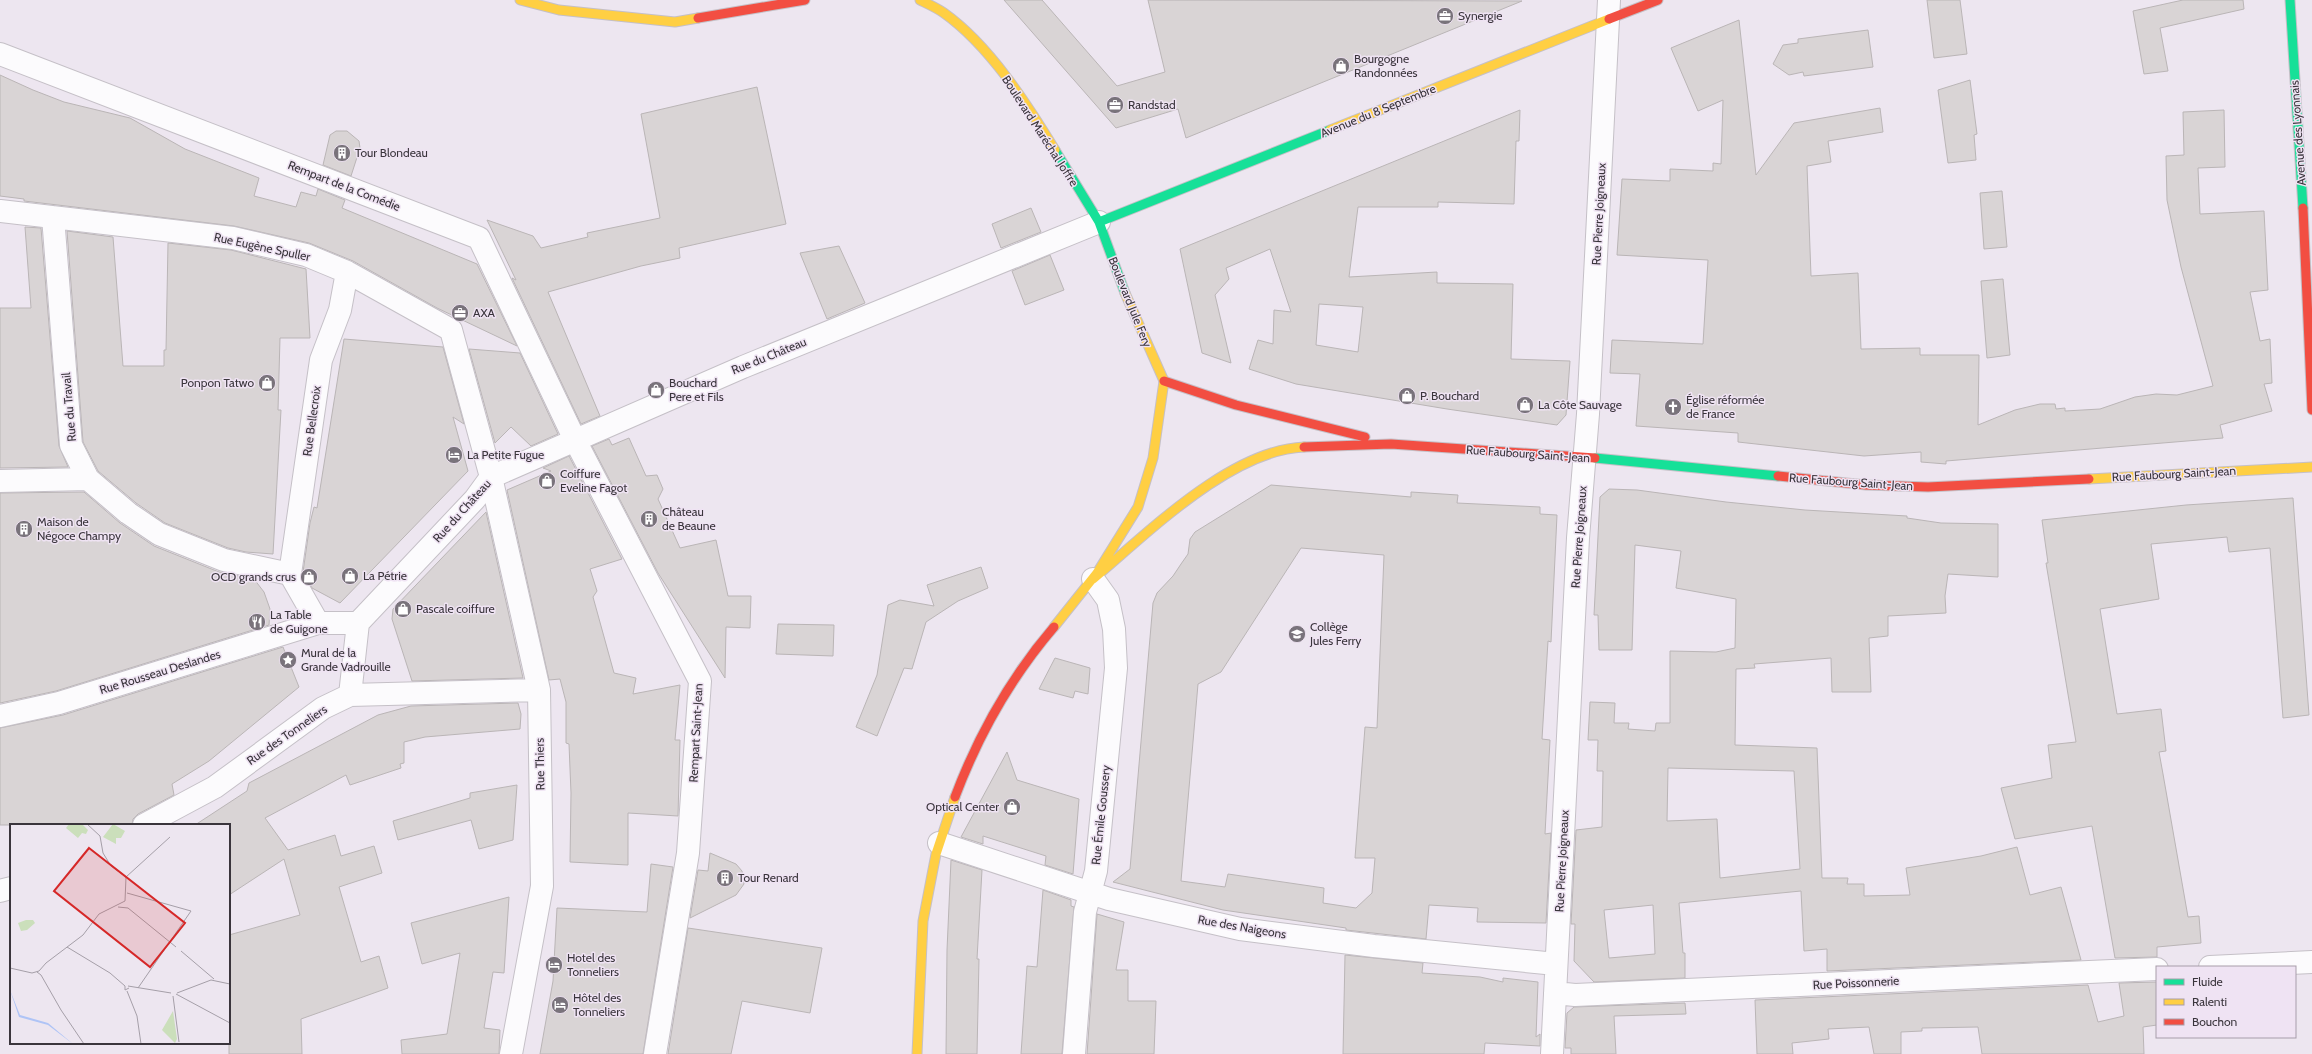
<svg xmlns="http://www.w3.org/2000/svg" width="2312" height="1054" font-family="Cabin,sans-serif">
<rect width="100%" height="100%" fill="#ede6f0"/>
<path fill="#d9d4d5" stroke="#bab5b6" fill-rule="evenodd" d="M 1004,0 L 1042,0 L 1117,86 L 1165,72 L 1148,0 L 1522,1 L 1186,138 L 1178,109 L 1116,128 Z
M 1927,0 L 1960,0 L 1967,54 L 1934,58 Z
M 2183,0 L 2243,0 L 2244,9 L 2160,28 L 2168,71 L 2144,74 L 2133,11 Z
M 1739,20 L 1756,175 L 1794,123 L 1880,108 L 1883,132 L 1828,141 L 1831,162 L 1807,166 L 1811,276 L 1858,273 L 1861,349 L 1920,348 L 1920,355 L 1979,355 L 1978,425 L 2015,410 L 2040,404 L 2055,404 L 2056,409 L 2065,408 L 2065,411 L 2100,409 L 2135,397 L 2156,394 L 2177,395 L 2213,386 L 2181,267 L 2167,200 L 2166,156 L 2184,155 L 2183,112 L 2224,110 L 2225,167 L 2198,168 L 2200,214 L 2264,211 L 2268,290 L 2250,292 L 2260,341 L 2270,339 L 2272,383 L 2264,384 L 2272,411 L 2220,425 L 2223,438 L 1946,461 L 1946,464 L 1921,462 L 1921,452 L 1864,456 L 1738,442 L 1738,433 L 1636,426 L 1640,374 L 1610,373 L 1612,340 L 1703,344 L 1708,260 L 1617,255 L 1622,179 L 1670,181 L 1670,169 L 1713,171 L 1713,163 L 1721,164 L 1723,100 L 1698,111 L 1671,48 Z
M 1868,30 L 1873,67 L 1804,76 L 1803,72 L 1789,75 L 1773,64 L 1783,45 L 1798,43 L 1798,39 Z
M 0,75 L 33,90 L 64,102 L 130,118 L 185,149 L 259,178 L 254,196 L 296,207 L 301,192 L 316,196 L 318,189 L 345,200 L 342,208 L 477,264 L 517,346 L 437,308 L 353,261 L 309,243 L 234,226 L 24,201 L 24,199 L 0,196 Z
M 1970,80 L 1977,134 L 1974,135 L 1976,160 L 1948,163 L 1938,90 Z
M 757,87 L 786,224 L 679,248 L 680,258 L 641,266 L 548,292 L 600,416 L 581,424 L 512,278 L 516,280 L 487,220 L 533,236 L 541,248 L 588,237 L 587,233 L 660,218 L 641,114 Z
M 1520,110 L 1519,141 L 1516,141 L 1514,204 L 1438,202 L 1438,207 L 1358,207 L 1349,277 L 1437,272 L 1437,283 L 1513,284 L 1511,359 L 1570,361 L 1566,415 L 1557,425 L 1447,409 L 1296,384 L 1249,369 L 1258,340 L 1273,344 L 1274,310 L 1291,312 L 1270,249 L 1226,268 L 1229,279 L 1215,295 L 1231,363 L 1202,353 L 1180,249 ZM 1319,304 L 1363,307 L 1358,352 L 1316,345 Z
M 336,131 L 347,131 L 359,141 L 360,148 L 351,176 L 323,165 L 330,135 Z
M 2002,191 L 2007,247 L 1984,249 L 1980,193 Z
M 1031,208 L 1041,232 L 1001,248 L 992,224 Z
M 25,227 L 41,228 L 59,446 L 68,467 L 0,468 L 0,308 L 31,308 Z
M 67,231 L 113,237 L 123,366 L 164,366 L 164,350 L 166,350 L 168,243 L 231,250 L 306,269 L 310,338 L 280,338 L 278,410 L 281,410 L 273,554 L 246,552 L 228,548 L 165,523 L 136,503 L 98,471 L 83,442 Z
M 839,246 L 865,303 L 827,319 L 800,253 Z
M 1050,255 L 1064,290 L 1025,305 L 1012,271 Z
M 2003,279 L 2010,355 L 1987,358 L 1981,281 Z
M 344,339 L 443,347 L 464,424 L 453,417 L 468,471 L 340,603 L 312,588 L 303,572 L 310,523 L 314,507 L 317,508 Z
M 469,349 L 520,353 L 558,434 L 531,446 L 511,427 L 495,443 Z
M 629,438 L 646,476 L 657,475 L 663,489 L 658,499 L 680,548 L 716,540 L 728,596 L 751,596 L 750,628 L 726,627 L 725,678 L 658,573 L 592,446 L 609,439 L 612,445 Z
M 569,456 L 622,559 L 590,569 L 597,591 L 593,597 L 614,673 L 636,678 L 633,694 L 680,685 L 675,740 L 680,740 L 678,816 L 628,813 L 628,865 L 570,862 L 571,793 L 569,744 L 566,743 L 566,702 L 560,679 L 549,680 L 507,490 L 551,471 L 543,468 Z
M 1271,485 L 1411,497 L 1411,492 L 1458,495 L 1457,503 L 1540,507 L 1540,514 L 1557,515 L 1551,642 L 1548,641 L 1542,739 L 1550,740 L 1545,834 L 1551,833 L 1546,923 L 1477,922 L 1478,908 L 1429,905 L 1426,939 L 1346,930 L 1346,928 L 1223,910 L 1113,882 L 1130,869 L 1153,603 L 1157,593 L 1173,576 L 1181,564 L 1188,554 L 1190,539 L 1195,532 ZM 1301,548 L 1384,555 L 1377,728 L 1365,727 L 1355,858 L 1375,858 L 1372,893 L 1356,908 L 1323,903 L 1324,888 L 1228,874 L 1225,887 L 1181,881 L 1198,684 L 1221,672 Z
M 1609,489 L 1637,490 L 1726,502 L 1805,510 L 1907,516 L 1907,518 L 1941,523 L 1998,524 L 1998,577 L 1948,574 L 1945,596 L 1946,613 L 1888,616 L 1888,636 L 1869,638 L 1871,692 L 1832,692 L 1831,658 L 1754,664 L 1755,668 L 1736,669 L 1735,745 L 1817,748 L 1822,878 L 1848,878 L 1847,884 L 1864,884 L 1864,896 L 1910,895 L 1906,868 L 1981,856 L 2017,847 L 2030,895 L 2061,887 L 2081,960 L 1827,971 L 1827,949 L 1804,951 L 1801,891 L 1679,903 L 1683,953 L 1685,953 L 1685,978 L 1594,982 L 1574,961 L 1575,924 L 1571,924 L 1576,830 L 1602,827 L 1603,771 L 1597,771 L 1598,740 L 1588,740 L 1590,702 L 1615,703 L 1614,723 L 1629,723 L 1628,729 L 1655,731 L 1656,723 L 1670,723 L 1670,651 L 1716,652 L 1735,648 L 1736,599 L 1676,588 L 1681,551 L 1635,545 L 1632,650 L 1599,650 L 1598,615 L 1594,615 L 1600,497 ZM 1668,768 L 1794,771 L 1800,869 L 1720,878 L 1717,819 L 1667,821 ZM 1653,905 L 1655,954 L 1609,958 L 1604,910 Z
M 84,492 L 120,523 L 154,546 L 219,572 L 254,579 L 264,592 L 270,609 L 269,625 L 56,691 L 0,703 L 0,493 Z
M 2293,498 L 2309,715 L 2283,718 L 2270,548 L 2229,552 L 2227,537 L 2151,544 L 2159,599 L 2100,609 L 2117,714 L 2161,709 L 2166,751 L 2159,752 L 2163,774 L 2188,917 L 2199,916 L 2201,943 L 2157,947 L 2157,957 L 2115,958 L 2092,826 L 2015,839 L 2001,788 L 2052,778 L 2048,745 L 2076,742 L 2046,563 L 2048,563 L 2042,520 L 2186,505 Z
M 486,512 L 523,678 L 412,681 L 392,619 L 393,609 Z
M 981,567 L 988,588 L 958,601 L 926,622 L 912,669 L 904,668 L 877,736 L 856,727 L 877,675 L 888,605 L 900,600 L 934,606 L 927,585 Z
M 778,624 L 834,625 L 833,656 L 776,654 Z
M 283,647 L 299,687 L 209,761 L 172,784 L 174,795 L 138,814 L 133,819 L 132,825 L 0,825 L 0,728 L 63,715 Z
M 1055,658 L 1090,668 L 1088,694 L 1075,691 L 1073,698 L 1039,689 Z
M 518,703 L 521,714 L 520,729 L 425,737 L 404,742 L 404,763 L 400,764 L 401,768 L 350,785 L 346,775 L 265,818 L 288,850 L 335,835 L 341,856 L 374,846 L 382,873 L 339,887 L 361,962 L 379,956 L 388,988 L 301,1019 L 302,1054 L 229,1054 L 229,935 L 300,915 L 284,859 L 229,895 L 229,825 L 195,825 L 247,791 L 249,783 L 378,715 L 411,706 Z
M 1007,752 L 1017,780 L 1079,799 L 1073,874 L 1045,865 L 1046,856 L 983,836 L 983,844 L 961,837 Z
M 517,785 L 513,840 L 479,849 L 471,820 L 398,840 L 393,821 L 470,798 L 470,793 Z
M 710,853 L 736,864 L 742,871 L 744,884 L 736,895 L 690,918 L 698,870 L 708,871 Z
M 951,860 L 982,870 L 977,959 L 979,959 L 977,1054 L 946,1054 L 947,950 Z
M 651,864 L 673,867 L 643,1054 L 540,1054 L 553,981 L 557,908 L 647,912 Z
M 1043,890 L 1071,900 L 1071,906 L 1074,907 L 1062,1054 L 1021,1054 L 1027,966 L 1037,967 Z
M 509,897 L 504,973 L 493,972 L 484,1028 L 500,1030 L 499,1054 L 402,1054 L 401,1040 L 447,1034 L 460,953 L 422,964 L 411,923 Z
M 1097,914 L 1124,922 L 1116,970 L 1128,970 L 1128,1001 L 1156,1001 L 1154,1054 L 1087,1054 Z
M 688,928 L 822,948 L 810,1013 L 742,1001 L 731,1054 L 668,1054 Z
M 1345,955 L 1423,963 L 1422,973 L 1480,977 L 1503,982 L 1503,978 L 1538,982 L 1536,1037 L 1540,1034 L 1540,1046 L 1485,1043 L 1484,1054 L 1343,1054 Z
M 2157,982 L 2157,1025 L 2143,1027 L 2144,1054 L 1982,1054 L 1978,1027 L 1922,1028 L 1922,1031 L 1901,1032 L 1901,1054 L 1874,1054 L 1869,1027 L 1828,1029 L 1829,1039 L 1792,1043 L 1793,1054 L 1757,1054 L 1755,1000 L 2088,985 L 2098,1022 L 2124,1016 L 2119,983 Z
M 1685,1003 L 1686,1014 L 1614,1016 L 1616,1054 L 1571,1054 L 1571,1048 L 1565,1048 L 1567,1013 L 1574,1007 Z"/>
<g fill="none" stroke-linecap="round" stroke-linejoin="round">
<defs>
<path id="street" d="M 0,54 L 479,238 L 575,440 L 700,681 L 688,853 L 655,1054
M 0,211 L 233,238 L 306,255 L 347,272 L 451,330 L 491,477 L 539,690 L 542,886 L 511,1054
M 53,217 L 71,445 L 88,479 L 128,513 L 159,534 L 224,560 L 290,574 L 318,623
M 0,481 L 88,479
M 290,574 L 321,360 L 340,310 L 347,272
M 358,623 L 475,499 L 491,477 L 743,367 L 1099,222
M 0,716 L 59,703 L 318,623 L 358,623 L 350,695
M 144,825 L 215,787 L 323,708 L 350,695 L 539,690
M 939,843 L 1109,899 L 1240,929 L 1374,946 L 1556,964
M 0,891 L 11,888
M 2210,967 L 2312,962
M 1555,993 L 1575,995 L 2157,969
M 1074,1054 L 1085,912 L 1096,871 L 1116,668 L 1114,629 L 1108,600 L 1093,579
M 1552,1054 L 1578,538 L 1588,414 L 1609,0"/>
<path id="fast" d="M 2290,0 L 2303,208
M 1055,150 L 1099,222 L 1125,293
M 1099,222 L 1330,130
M 1595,458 L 1778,476"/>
<path id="slow" d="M 520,0 L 559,10 L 675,22 L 698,18
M 920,0 C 928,4 937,8 944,13 C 989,45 1027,104 1055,150
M 1330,130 L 1609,19
M 1125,293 L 1164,381
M 2089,479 L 2312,467
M 1093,579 C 1148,533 1230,450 1304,447
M 1054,627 L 1097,573 L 1138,507 L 1153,458 L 1164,381
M 917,1054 L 923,921 L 936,854 L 955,797"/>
<path id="jam" d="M 698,18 L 805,0
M 1609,19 L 1658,0
M 2303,208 L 2312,410
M 1164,381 L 1236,405 L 1365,437
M 1304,447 L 1391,444 L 1595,458
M 1778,476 L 1866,485 L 1928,487 L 2089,479
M 955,797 C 978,736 1012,676 1054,627"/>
</defs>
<use href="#street" stroke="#c5c0c7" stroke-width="24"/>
<use href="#fast" stroke="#c5c0c7" stroke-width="11"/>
<use href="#slow" stroke="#c5c0c7" stroke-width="11"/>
<use href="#jam" stroke="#c5c0c7" stroke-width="11"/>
<use href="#street" stroke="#fcfbfd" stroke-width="22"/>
<use href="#fast" stroke="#16e098" stroke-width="9"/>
<use href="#slow" stroke="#ffcf43" stroke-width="9"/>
<use href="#jam" stroke="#f24e42" stroke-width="9"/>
</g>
<defs>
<symbol id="office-disc" viewBox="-11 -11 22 22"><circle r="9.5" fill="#79737b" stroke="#efe3f3"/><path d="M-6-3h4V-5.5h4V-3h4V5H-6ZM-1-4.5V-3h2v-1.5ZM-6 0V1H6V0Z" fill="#fff"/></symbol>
<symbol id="shop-disc" viewBox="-11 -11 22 22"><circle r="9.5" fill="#79737b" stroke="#efe3f3"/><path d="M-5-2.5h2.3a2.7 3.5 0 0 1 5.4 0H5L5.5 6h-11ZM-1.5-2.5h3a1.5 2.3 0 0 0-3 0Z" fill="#fff"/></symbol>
<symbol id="building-disc" viewBox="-11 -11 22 22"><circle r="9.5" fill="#79737b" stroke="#efe3f3"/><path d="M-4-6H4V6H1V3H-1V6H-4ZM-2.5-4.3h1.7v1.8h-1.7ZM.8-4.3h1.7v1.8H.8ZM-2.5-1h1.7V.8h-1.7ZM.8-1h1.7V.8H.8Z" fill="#fff"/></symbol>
<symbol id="church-disc" viewBox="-11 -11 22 22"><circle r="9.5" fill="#79737b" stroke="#efe3f3"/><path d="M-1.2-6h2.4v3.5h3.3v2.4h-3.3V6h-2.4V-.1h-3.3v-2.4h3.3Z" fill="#fff"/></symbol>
<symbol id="hotel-disc" viewBox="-11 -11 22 22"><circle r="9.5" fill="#79737b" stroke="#efe3f3"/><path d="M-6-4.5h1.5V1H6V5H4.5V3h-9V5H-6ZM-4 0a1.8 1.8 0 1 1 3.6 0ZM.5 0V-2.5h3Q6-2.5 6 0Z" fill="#fff"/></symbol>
<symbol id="restaurant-disc" viewBox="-11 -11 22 22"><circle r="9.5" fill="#79737b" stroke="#efe3f3"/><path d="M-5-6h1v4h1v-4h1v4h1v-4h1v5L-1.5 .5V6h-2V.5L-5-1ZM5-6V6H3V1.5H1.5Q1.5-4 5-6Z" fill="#fff"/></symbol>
<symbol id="school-disc" viewBox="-11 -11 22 22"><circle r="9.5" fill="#79737b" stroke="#efe3f3"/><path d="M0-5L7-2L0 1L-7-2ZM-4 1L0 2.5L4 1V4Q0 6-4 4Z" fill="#fff"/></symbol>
<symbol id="sight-disc" viewBox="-11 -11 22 22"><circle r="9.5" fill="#79737b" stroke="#efe3f3"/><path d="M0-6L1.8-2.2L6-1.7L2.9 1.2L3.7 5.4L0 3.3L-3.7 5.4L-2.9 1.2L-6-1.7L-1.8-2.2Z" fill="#fff"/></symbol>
</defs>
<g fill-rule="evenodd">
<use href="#office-disc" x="1435" y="6" width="20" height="20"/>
<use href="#shop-disc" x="1331" y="56" width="20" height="20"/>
<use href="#office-disc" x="1105" y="95" width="20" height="20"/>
<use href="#building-disc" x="332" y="143" width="20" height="20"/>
<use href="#office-disc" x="450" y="303" width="20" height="20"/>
<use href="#shop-disc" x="257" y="373" width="20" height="20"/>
<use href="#shop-disc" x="646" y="380" width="20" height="20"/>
<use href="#shop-disc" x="1397" y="386" width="20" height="20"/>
<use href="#shop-disc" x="1515" y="395" width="20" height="20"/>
<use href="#church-disc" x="1663" y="397" width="20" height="20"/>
<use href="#hotel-disc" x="444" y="445" width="20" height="20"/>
<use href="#shop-disc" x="537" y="471" width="20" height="20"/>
<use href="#building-disc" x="639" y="509" width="20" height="20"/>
<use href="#building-disc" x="14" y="519" width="20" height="20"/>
<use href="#shop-disc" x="340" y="566" width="20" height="20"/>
<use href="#shop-disc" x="299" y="567" width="20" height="20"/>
<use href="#shop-disc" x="393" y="599" width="20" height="20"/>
<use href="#restaurant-disc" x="247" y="612" width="20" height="20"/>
<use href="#school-disc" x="1287" y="624" width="20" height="20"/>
<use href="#sight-disc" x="278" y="650" width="20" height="20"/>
<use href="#shop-disc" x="1002" y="797" width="20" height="20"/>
<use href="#building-disc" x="715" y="868" width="20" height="20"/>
<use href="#hotel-disc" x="544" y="955" width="20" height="20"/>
<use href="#hotel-disc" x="550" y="995" width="20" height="20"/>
</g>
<g text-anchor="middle" stroke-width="3" stroke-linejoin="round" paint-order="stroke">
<g font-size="12" fill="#3a353c" stroke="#efe3f3" text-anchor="start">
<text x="1458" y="20">Synergie</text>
<text x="1354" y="63">Bourgogne<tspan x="1354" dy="14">Randonnées</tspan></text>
<text x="1128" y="109">Randstad</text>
<text x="355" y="157">Tour Blondeau</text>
<text x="473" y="317">AXA</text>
<text x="254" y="387" text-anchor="end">Ponpon Tatwo</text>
<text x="669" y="387">Bouchard<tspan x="669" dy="14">Pere et Fils</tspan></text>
<text x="1420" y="400">P. Bouchard</text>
<text x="1686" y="404">Église réformée<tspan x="1686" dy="14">de France</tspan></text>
<text x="1538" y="409">La Côte Sauvage</text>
<text x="467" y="459">La Petite Fugue</text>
<text x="560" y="478">Coiffure<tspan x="560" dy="14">Eveline Fagot</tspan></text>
<text x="662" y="516">Château<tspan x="662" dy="14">de Beaune</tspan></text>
<text x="37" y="526">Maison de<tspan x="37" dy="14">Négoce Champy</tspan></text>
<text x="363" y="580">La Pétrie</text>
<text x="296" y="581" text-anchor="end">OCD grands crus</text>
<text x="416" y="613">Pascale coiffure</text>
<text x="270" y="619">La Table<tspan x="270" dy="14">de Guigone</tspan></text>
<text x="1310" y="631">Collège<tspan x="1310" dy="14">Jules Ferry</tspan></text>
<text x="301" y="657">Mural de la<tspan x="301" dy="14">Grande Vadrouille</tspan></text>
<text x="999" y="811" text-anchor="end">Optical Center</text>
<text x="738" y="882">Tour Renard</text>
<text x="567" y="962">Hotel des<tspan x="567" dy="14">Tonneliers</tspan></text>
<text x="573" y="1002">Hôtel des<tspan x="573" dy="14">Tonneliers</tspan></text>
</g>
<g font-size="12" fill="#3a353c" stroke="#efe3f3">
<text transform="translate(1378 111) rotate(-22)" y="4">Avenue du 8 Septembre</text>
<text transform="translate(1040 131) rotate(57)" y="4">Boulevard Maréchal Joffre</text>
<text transform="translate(2298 133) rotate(-94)" y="4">Avenue des Lyonnais</text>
<text transform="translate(344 186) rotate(21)" y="4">Rempart de la Comédie</text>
<text transform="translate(1599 214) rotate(-87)" y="4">Rue Pierre Joigneaux</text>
<text transform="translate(262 247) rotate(12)" y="4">Rue Eugène Spuller</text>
<text transform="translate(1130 302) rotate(68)" y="4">Boulevard Jule Fery</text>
<text transform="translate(769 356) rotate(-22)" y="4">Rue du Château</text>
<text transform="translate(69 407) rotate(-95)" y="4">Rue du Travail</text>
<text transform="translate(312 421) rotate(-82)" y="4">Rue Bellecroix</text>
<text transform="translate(1528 454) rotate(4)" y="4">Rue Faubourg Saint-Jean</text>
<text transform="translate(2174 474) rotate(-3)" y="4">Rue Faubourg Saint-Jean</text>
<text transform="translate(1851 482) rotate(4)" y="4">Rue Faubourg Saint-Jean</text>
<text transform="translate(462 511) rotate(-48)" y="4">Rue du Château</text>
<text transform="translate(1579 537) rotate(-86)" y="4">Rue Pierre Joigneaux</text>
<text transform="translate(160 672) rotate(-17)" y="4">Rue Rousseau Deslandes</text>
<text transform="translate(696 733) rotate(-87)" y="4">Rempart Saint-Jean</text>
<text transform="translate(287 735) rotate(-35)" y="4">Rue des Tonneliers</text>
<text transform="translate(540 764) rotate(-91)" y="4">Rue Thiers</text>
<text transform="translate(1101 815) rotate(-84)" y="4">Rue Émile Goussery</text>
<text transform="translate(1562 861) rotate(-87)" y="4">Rue Pierre Joigneaux</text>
<text transform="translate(1242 927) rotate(10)" y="4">Rue des Naigeons</text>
<text transform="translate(1856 983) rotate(-3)" y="4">Rue Poissonnerie</text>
</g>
</g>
<g transform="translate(10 824)">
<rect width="220" height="220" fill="#ede6f0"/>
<path d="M 59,0 L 72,0 L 78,6 L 76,10 L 72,9 L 68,14 L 56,4 ZM 103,0 L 115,7 L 111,14 L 106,14 L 106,20 L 93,13 ZM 16,96 L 23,96 L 25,99 L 17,106 L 11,107 L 8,99 ZM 163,187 L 167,215 L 165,219 L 152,206 Z" fill="#cbdfbb"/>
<path d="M 0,166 L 10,191 L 38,199 L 63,220 L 38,201 L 9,193 Z" fill="#afc4f6"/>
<path fill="none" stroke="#a59fa8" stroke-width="1" d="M 77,0 L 90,12 L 93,29 L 101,42 L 116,53 L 115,77M 116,53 L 160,13M 117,69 L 181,87 L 128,164M 108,83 L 118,84 L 166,123M 57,123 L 100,149 L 115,162 L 115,166 L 119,164M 171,127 L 204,155M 0,144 L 22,149 L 29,147 L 36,139 L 73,111 L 89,90 L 115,77M 27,148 L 31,151 L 51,186 L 74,220M 118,162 L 161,169M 117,167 L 127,192 L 131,220M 167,169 L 201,156 L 220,160M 166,170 L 220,199M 163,172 L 169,218"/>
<path fill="#d62828" fill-opacity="0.15" stroke="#d62828" stroke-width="2" d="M 79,24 L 175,99 L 140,143 L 44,67 Z"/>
<rect width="220" height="220" fill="none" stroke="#3a353c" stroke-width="2"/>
</g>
<rect x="2156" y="966" width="140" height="72" fill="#efe3f3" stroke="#a79daa"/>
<rect x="2164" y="979" width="20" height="6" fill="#16e098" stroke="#a79daa"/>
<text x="2192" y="986" font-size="12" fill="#3a353c">Fluide</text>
<rect x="2164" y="999" width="20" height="6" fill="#ffcf43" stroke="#a79daa"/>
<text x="2192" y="1006" font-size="12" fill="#3a353c">Ralenti</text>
<rect x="2164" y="1019" width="20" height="6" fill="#f24e42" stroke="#a79daa"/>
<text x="2192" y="1026" font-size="12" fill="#3a353c">Bouchon</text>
</svg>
